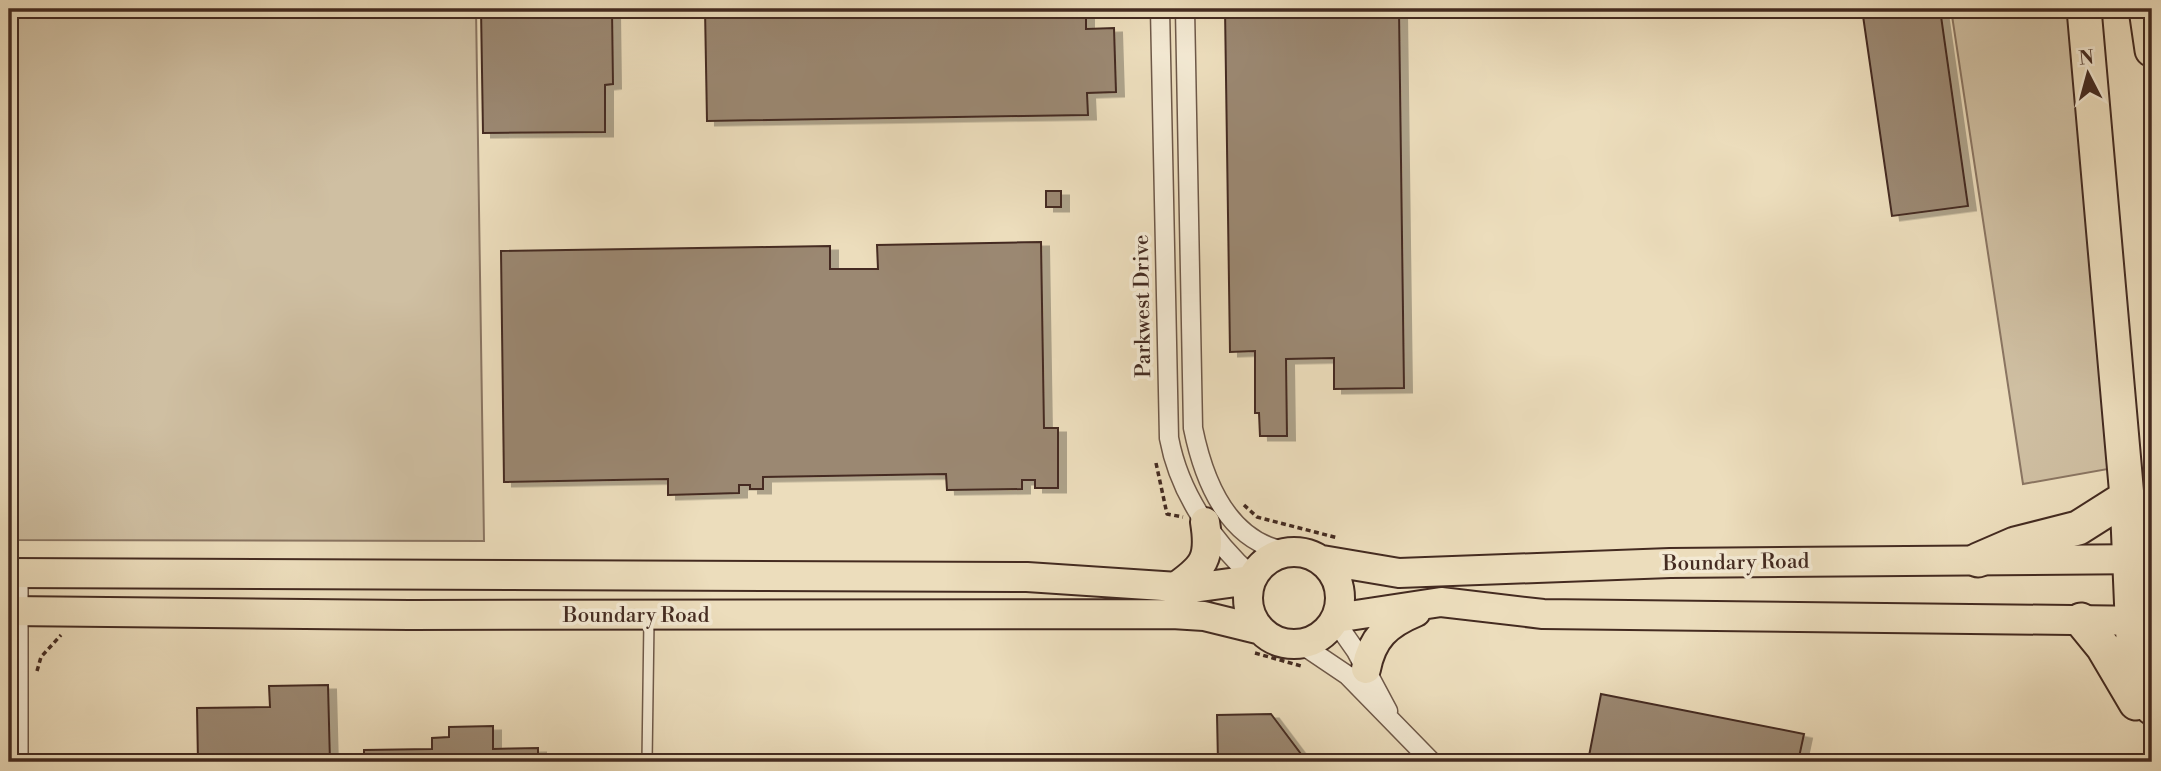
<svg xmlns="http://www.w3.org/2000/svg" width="2161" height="771" font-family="'Libre Bodoni',serif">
<defs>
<filter id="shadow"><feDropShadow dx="8" dy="4.5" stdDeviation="0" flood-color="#0004"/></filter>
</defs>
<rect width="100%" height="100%" fill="#ecddbc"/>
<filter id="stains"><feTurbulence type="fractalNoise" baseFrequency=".00286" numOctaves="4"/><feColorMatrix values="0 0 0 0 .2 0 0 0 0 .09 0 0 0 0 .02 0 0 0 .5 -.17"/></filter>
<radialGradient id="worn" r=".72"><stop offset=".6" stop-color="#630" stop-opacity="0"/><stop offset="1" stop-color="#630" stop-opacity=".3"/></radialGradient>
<path fill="#cfbfa2" stroke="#8a7562" stroke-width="2" d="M 9,9 L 476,9 L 484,541 L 9,540 Z
M 1951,9 L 2069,9 L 2108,469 L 2023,484 Z"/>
<path fill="#9b8872" stroke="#442b21" stroke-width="2" filter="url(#shadow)" d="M 481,9 L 612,9 L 613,84 L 605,85 L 605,132 L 483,133 Z
M 705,9 L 1086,9 L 1086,29 L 1114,28 L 1116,92 L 1087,93 L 1088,115 L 707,121 Z
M 1225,9 L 1399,9 L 1404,388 L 1334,389 L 1334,358 L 1286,359 L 1287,436 L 1260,436 L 1259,413 L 1255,413 L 1255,351 L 1230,352 Z
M 1862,9 L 1940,9 L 1968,206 L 1892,216 Z
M 1046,191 L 1061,191 L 1061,207 L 1046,207 Z
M 1041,242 L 1044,428 L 1058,428 L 1058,488 L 1035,488 L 1035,480 L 1022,480 L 1022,489 L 947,490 L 946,474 L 763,477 L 763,489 L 750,489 L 750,485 L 739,485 L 739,493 L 668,495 L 668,479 L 504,482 L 501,251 L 830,246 L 830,269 L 878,269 L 877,245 Z
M 328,685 L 330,762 L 198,762 L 197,708 L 270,707 L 269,686 Z
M 1601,694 L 1804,734 L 1798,762 L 1621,762 L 1589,756 Z
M 1271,714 L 1307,762 L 1218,762 L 1217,715 Z
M 493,726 L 493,749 L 538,748 L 538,762 L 364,762 L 364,750 L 432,749 L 432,738 L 449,737 L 449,727 Z"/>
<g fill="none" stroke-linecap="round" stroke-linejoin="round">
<defs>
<path id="service" d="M 647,762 L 649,620"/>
<path id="minor" d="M 1160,9 L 1169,438 C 1179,492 1212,541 1253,577
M 1185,9 L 1193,428 C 1204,482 1229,544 1290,552
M 1335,621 L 1356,651 L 1388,711
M 1301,644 L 1347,675 L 1432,762"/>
<path id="tertiary" d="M 16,573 L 16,762"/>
<path id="primary" d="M1248 598a46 46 0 1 1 92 0a46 46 0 1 1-92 0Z
M 1322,560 L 1399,573 L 1670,563 L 2152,559
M 9,573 L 1027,577 L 1193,588 L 1251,580
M 1174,588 C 1204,567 1211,559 1205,522
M 9,611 L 409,615 L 1172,614 L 1204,616 L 1261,630
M 1336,618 L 1441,602 L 1543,614 L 2152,621
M 1366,669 C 1372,638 1387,624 1416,612"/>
<path id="motorway" d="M 2084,9 L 2127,497 L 2133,639 L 2137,663 L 2152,708
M 2146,9 L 2152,50
M 1978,560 L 2015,544 L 2078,528 L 2127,497
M 2081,620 L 2103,647 L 2136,703"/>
</defs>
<use href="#service" stroke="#6e5848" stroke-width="12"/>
<use href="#minor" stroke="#6e5848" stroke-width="21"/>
<use href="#tertiary" stroke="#6e5848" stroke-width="26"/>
<use href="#primary" stroke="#442b21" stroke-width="32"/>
<use href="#motorway" stroke="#442b21" stroke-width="37"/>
<path stroke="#442b21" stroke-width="3.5" stroke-dasharray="5 3.5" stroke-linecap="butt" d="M 1138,322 L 1150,322
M 1156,463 L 1167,514 L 1183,517
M 1244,505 L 1257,517 L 1338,538
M 1255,653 L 1301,666
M 37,671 L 41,657 L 61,635"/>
<use href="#service" stroke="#f3e9d3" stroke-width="9"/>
<use href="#minor" stroke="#f3e9d3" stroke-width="18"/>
<use href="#tertiary" stroke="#f3e9d3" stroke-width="23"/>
<use href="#primary" stroke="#ecddbc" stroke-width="28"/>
<use href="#motorway" stroke="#ecddbc" stroke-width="33"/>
</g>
<g text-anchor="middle" stroke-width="7" stroke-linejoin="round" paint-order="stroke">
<g font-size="21" fill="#442b21" stroke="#f3e9d3">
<text transform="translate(1142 306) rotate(-91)" y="7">Parkwest Drive</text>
<text transform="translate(1736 562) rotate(-1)" y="7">Boundary Road</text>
<text x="636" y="622">Boundary Road</text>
</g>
</g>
<rect width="2161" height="771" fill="none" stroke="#ecddbc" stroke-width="35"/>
<rect x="10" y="10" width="2140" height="750" fill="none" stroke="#442b21" stroke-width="3.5"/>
<rect x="18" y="18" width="2126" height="736" fill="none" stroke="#442b21" stroke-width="2"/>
<g transform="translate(2088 74) rotate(354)" stroke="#f3e9d3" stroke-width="5" paint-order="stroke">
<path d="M0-5L12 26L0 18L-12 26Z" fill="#442b21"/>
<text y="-10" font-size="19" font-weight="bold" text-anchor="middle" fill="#442b21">N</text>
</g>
<rect width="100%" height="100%" filter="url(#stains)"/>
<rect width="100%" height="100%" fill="url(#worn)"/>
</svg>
